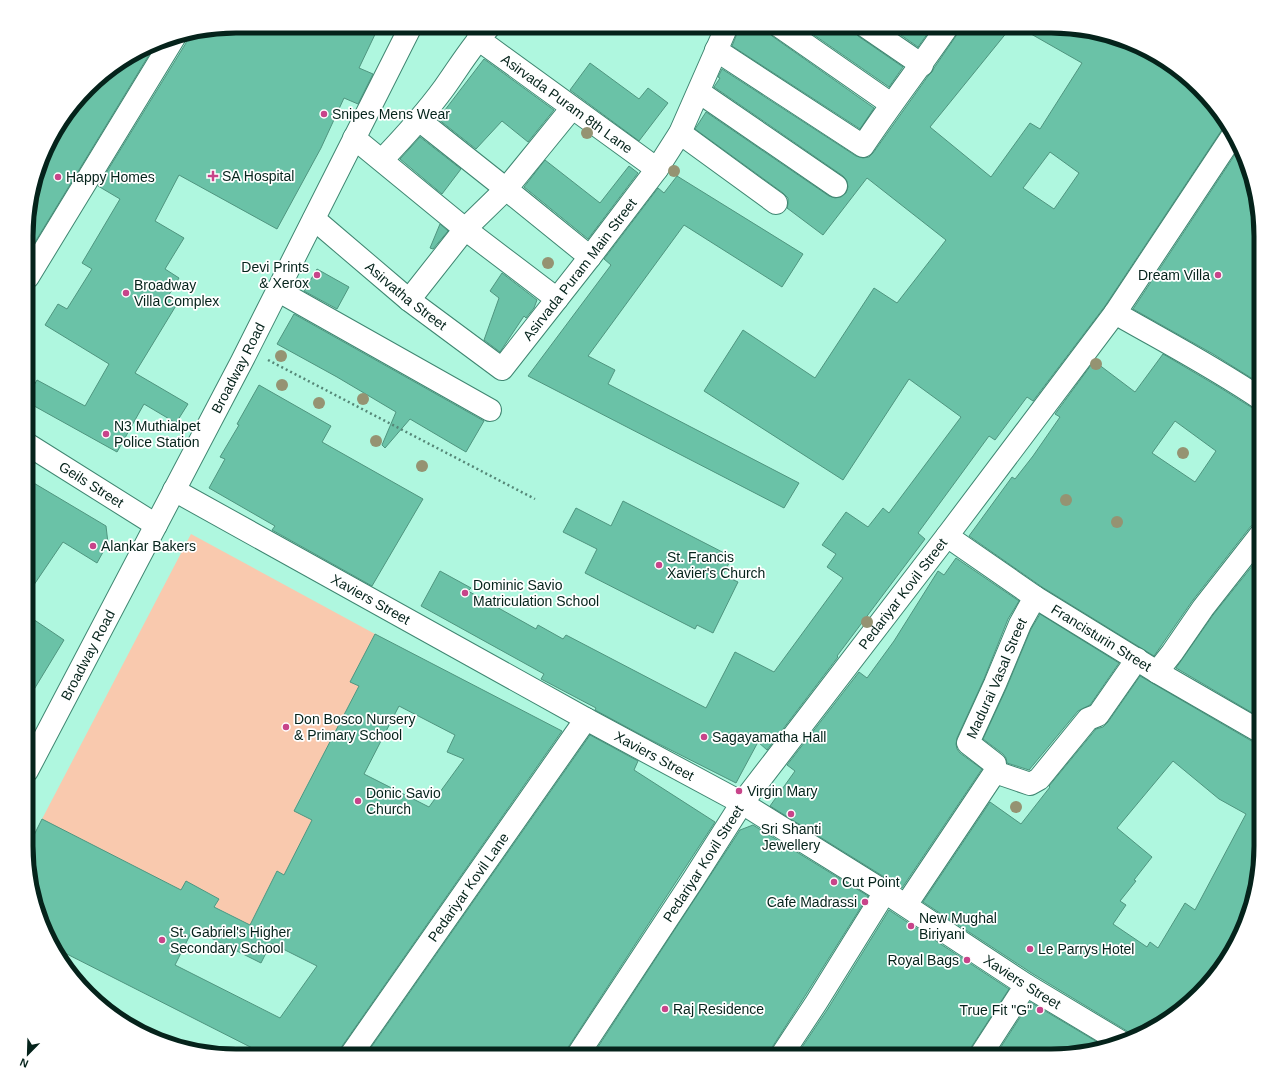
<svg xmlns="http://www.w3.org/2000/svg" width="1287" height="1082" font-family="Helvetica,sans-serif">
<rect width="100%" height="100%" fill="#aff7df"/>
<path fill="#f9c9ae" d="M 191,534 L 375,634 L 350,682 L 359,686 L 294,810 L 312,820 L 284,875 L 277,871 L 250,925 L 215,907 L 219,899 L 186,881 L 181,890 L 42,819 Z"/>
<path fill="#6ac2a7" stroke="#4f957f" fill-rule="evenodd" d="M 236,26 L 379,26 L 359,68 L 373,74 L 358,104 L 344,98 L 321,148 L 277,229 L 179,175 L 155,221 L 184,238 L 165,269 L 179,278 L 167,298 L 177,304 L 135,373 L 188,404 L 176,423 L 144,404 L 117,452 L 27,402 L 27,397 L 37,380 L 85,406 L 109,364 L 45,325 L 58,304 L 67,309 L 92,269 L 82,263 L 120,199 L 98,186 L 186,43 L 187,34 Z
M 739,26 L 767,26 L 768,32 L 772,36 L 874,108 L 860,129 L 732,46 L 738,31 Z
M 801,26 L 853,26 L 854,32 L 858,36 L 903,67 L 889,87 Z
M 888,26 L 933,26 L 918,47 Z
M 960,26 L 1012,26 L 930,127 L 991,177 L 1030,123 L 1040,129 L 1082,63 L 1017,26 L 1064,26 L 1132,44 L 1175,70 L 1200,88 L 1226,125 L 1223,128 L 1105,306 L 1033,401 L 1027,397 L 995,440 L 989,436 L 918,533 L 925,539 L 837,656 L 838,657 L 767,750 L 758,742 L 736,783 L 647,738 L 595,710 L 596,708 L 541,679 L 544,674 L 421,606 L 440,571 L 471,588 L 468,591 L 536,629 L 538,625 L 563,639 L 566,635 L 706,708 L 735,652 L 774,672 L 843,578 L 827,567 L 836,554 L 822,545 L 846,512 L 868,527 L 883,508 L 889,513 L 961,417 L 909,379 L 843,480 L 704,391 L 743,330 L 815,378 L 874,288 L 897,303 L 946,240 L 867,178 L 823,235 L 787,208 L 788,204 L 788,198 L 783,193 L 695,129 L 706,112 L 829,196 L 835,198 L 841,197 L 846,193 L 848,187 L 847,181 L 843,176 L 714,87 L 720,78 L 718,77 L 722,69 L 856,156 L 863,158 L 869,157 L 873,153 L 928,76 L 932,72 L 934,68 L 958,33 ZM 1050,152 L 1079,173 L 1054,209 L 1023,188 Z
M 155,45 L 29,252 L 28,253 L 28,209 L 54,131 L 98,78 Z
M 484,59 L 554,110 L 528,142 L 502,121 L 476,149 L 438,119 Z
M 590,63 L 639,99 L 648,88 L 668,103 L 639,141 L 570,90 Z
M 420,137 L 461,169 L 442,194 L 400,159 Z
M 1240,147 L 1261,222 L 1261,384 L 1213,354 L 1133,309 Z
M 545,160 L 600,203 L 629,166 L 638,173 L 588,239 L 524,187 Z
M 677,176 L 803,254 L 782,287 L 684,225 L 588,356 L 615,370 L 608,384 L 799,483 L 784,508 L 528,376 L 611,265 L 604,259 L 658,188 L 664,193 Z
M 440,224 L 448,231 L 433,249 L 430,248 Z
M 317,269 L 349,287 L 337,309 L 304,291 Z
M 502,273 L 537,300 L 534,308 L 526,318 L 524,316 L 500,352 L 484,340 L 499,298 L 490,291 Z
M 294,314 L 484,421 L 466,452 L 410,419 L 385,448 L 382,445 L 396,412 L 337,377 L 277,344 Z
M 1163,354 L 1219,387 L 1254,409 L 1261,411 L 1261,522 L 1256,523 L 1251,526 L 1193,600 L 1154,656 L 1042,587 L 969,536 L 1012,477 L 1015,479 L 1033,456 L 1060,417 L 1055,414 L 1094,361 L 1135,392 ZM 1175,421 L 1216,451 L 1195,482 L 1152,453 Z
M 259,385 L 331,426 L 322,442 L 423,499 L 372,586 L 272,530 L 275,526 L 209,488 L 225,459 L 220,457 L 239,425 L 237,424 Z
M 27,479 L 106,526 L 108,543 L 97,563 L 63,542 L 27,595 Z
M 623,501 L 732,557 L 723,575 L 738,582 L 713,633 L 697,625 L 695,629 L 585,573 L 597,549 L 563,532 L 576,508 L 611,526 Z
M 1261,555 L 1261,718 L 1176,668 L 1213,615 Z
M 956,558 L 1019,601 L 1008,619 L 984,679 L 957,738 L 956,744 L 957,749 L 960,753 L 982,769 L 902,888 L 770,806 L 795,771 L 787,765 L 859,672 L 867,678 L 894,641 L 938,571 L 944,575 Z
M 1040,614 L 1119,663 L 1090,705 L 1078,711 L 1029,770 L 1007,763 L 1006,758 L 1003,754 L 983,739 L 1006,689 L 1031,629 Z
M 27,615 L 64,640 L 27,701 Z
M 375,634 L 562,731 L 340,1049 L 338,1056 L 268,1056 L 57,949 L 42,926 L 26,860 L 26,851 L 42,819 L 181,890 L 186,881 L 219,899 L 214,907 L 250,925 L 277,871 L 284,875 L 312,820 L 294,811 L 359,686 L 350,682 ZM 399,706 L 455,735 L 447,752 L 464,759 L 429,807 L 364,774 ZM 193,929 L 261,963 L 271,943 L 317,966 L 280,1018 L 175,965 Z
M 1140,676 L 1255,743 L 1261,744 L 1261,846 L 1245,926 L 1199,995 L 1133,1039 L 1132,1036 L 1127,1031 L 1033,974 L 923,902 L 990,802 L 1021,824 L 1050,787 L 1049,786 L 1096,729 L 1103,727 L 1108,722 ZM 1173,761 L 1219,799 L 1246,814 L 1195,910 L 1185,903 L 1158,948 L 1150,942 L 1147,947 L 1113,924 L 1126,905 L 1120,901 L 1136,881 L 1134,880 L 1152,857 L 1117,828 Z
M 590,735 L 638,761 L 634,770 L 715,822 L 567,1049 L 565,1056 L 365,1056 Z
M 753,825 L 868,896 L 805,996 L 771,1049 L 769,1056 L 592,1056 L 740,830 Z
M 889,910 L 1009,989 L 970,1049 L 968,1056 L 796,1056 L 827,1010 Z
M 1030,1002 L 1104,1046 L 1064,1056 L 995,1056 Z"/>
<g fill="none" stroke-linecap="round" stroke-linejoin="round">
<defs>
<g id="minor">
<path d="M 779,26 L 891,104"/>
<path d="M 865,26 L 922,65"/>
<path id="s1" d="M 478,39 L 657,169"/>
<path d="M 716,50 L 863,146 C 890,105 920,67 948,26"/>
<path d="M 699,92 L 836,186"/>
<path d="M 419,120 L 506,189 L 590,257"/>
<path d="M 680,133 L 776,203"/>
<path d="M 354,138 L 465,229 L 557,299"/>
<path d="M 382,160 C 404,137 425,114 444,88 C 459,67 472,45 490,26"/>
<path id="s2" d="M 314,219 L 409,300 L 502,369 L 590,257 L 657,169 L 680,133 L 727,26"/>
<path d="M 28,277 L 175,36"/>
<path d="M 277,290 L 490,410"/>
<path d="M 409,300 L 465,229 L 506,189 L 572,108"/>
<path d="M 1115,313 C 1164,341 1214,367 1261,399"/>
<path id="s3" d="M 27,444 L 156,525"/>
<path id="s4" d="M 174,490 L 586,719 L 742,803 L 885,892 L 1026,985 L 1121,1042"/>
<path id="s5" d="M 947,536 L 1035,597 L 1157,672 L 1261,732"/>
<path d="M 1157,672 L 1172,653 L 1203,608 L 1261,534"/>
<path id="s6" d="M 995,772 L 995,764 L 968,743 L 995,684 L 1020,624 L 1035,597"/>
<path d="M 906,905 L 995,772 L 1030,784 L 1039,779 L 1088,719 L 1098,715 L 1137,659"/>
<path id="s7" d="M 350,1056 L 586,719"/>
<path id="s8" d="M 577,1056 L 693,880 L 742,803 L 947,536 L 1115,313 L 1233,135"/>
<path d="M 781,1056 L 816,1003 L 885,892"/>
<path d="M 980,1056 L 1026,985"/>
</g>
<g id="major">
<path id="s9" d="M 27,771 L 242,361 L 411,26"/>
</g>
</defs>
<use href="#minor" stroke="#3f8671" stroke-width="24"/>
<use href="#major" stroke="#3f8671" stroke-width="24"/>
<path stroke="#558777" stroke-width="2.5" stroke-dasharray="2 3" stroke-linecap="butt" d="M 268,360 L 535,499"/>
<use href="#minor" stroke="#fff" stroke-width="22"/>
<use href="#major" stroke="#fff" stroke-width="22"/>
</g>
<g fill="#959372">
<circle cx="587" cy="133" r="6"/>
<circle cx="674" cy="171" r="6"/>
<circle cx="548" cy="263" r="6"/>
<circle cx="281" cy="356" r="6"/>
<circle cx="1096" cy="364" r="6"/>
<circle cx="282" cy="385" r="6"/>
<circle cx="363" cy="399" r="6"/>
<circle cx="319" cy="403" r="6"/>
<circle cx="376" cy="441" r="6"/>
<circle cx="1183" cy="453" r="6"/>
<circle cx="422" cy="466" r="6"/>
<circle cx="1066" cy="500" r="6"/>
<circle cx="1117" cy="522" r="6"/>
<circle cx="867" cy="622" r="6"/>
<circle cx="1016" cy="807" r="6"/>
</g>
<g fill="#c8448a" stroke="#fff" stroke-width="1.5">
<circle cx="324" cy="114" r="4"/>
<path d="M211 170h4v4h4v4h-4v4h-4v-4h-4v-4h4z"/>
<circle cx="58" cy="177" r="4"/>
<circle cx="317" cy="275" r="4"/>
<circle cx="1218" cy="275" r="4"/>
<circle cx="126" cy="293" r="4"/>
<circle cx="106" cy="434" r="4"/>
<circle cx="93" cy="546" r="4"/>
<circle cx="659" cy="565" r="4"/>
<circle cx="465" cy="593" r="4"/>
<circle cx="286" cy="727" r="4"/>
<circle cx="704" cy="737" r="4"/>
<circle cx="739" cy="791" r="4"/>
<circle cx="358" cy="801" r="4"/>
<circle cx="791" cy="814" r="4"/>
<circle cx="834" cy="882" r="4"/>
<circle cx="865" cy="902" r="4"/>
<circle cx="911" cy="926" r="4"/>
<circle cx="162" cy="940" r="4"/>
<circle cx="1030" cy="949" r="4"/>
<circle cx="967" cy="960" r="4"/>
<circle cx="665" cy="1009" r="4"/>
<circle cx="1040" cy="1010" r="4"/>
</g>
<g text-anchor="middle" stroke-width="3.5" stroke-linejoin="round" paint-order="stroke">
<g font-size="14" fill="#05231b" stroke="#fff">
<text dy="5" stroke="none"><textPath href="#s1" startOffset="110">Asirvada Puram 8th Lane</textPath></text>
<text dy="5" stroke="none"><textPath href="#s2" startOffset="367">Asirvada Puram Main Street</textPath></text>
<text dy="5" stroke="none"><textPath href="#s2" startOffset="120">Asirvatha Street</textPath></text>
<text dy="5" stroke="none"><textPath href="#s9" startOffset="455">Broadway Road</textPath></text>
<text dy="5" stroke="none"><textPath href="#s3" startOffset="76">Geils Street</textPath></text>
<text dy="5" stroke="none"><textPath href="#s8" startOffset="566">Pedariyar Kovil Street</textPath></text>
<text dy="5" stroke="none"><textPath href="#s4" startOffset="225">Xaviers Street</textPath></text>
<text dy="5" stroke="none"><textPath href="#s5" startOffset="185">Francisturin Street</textPath></text>
<text dy="5" stroke="none"><textPath href="#s9" startOffset="131">Broadway Road</textPath></text>
<text dy="5" stroke="none"><textPath href="#s6" startOffset="113">Madurai Vasal Street</textPath></text>
<text dy="5" stroke="none"><textPath href="#s4" startOffset="549">Xaviers Street</textPath></text>
<text dy="5" stroke="none"><textPath href="#s8" startOffset="230">Pedariyar Kovil Street</textPath></text>
<text dy="5" stroke="none"><textPath href="#s7" startOffset="206">Pedariyar Kovil Lane</textPath></text>
<text dy="5" stroke="none"><textPath href="#s4" startOffset="981">Xaviers Street</textPath></text>
</g>
<g font-size="14" fill="#05231b" stroke="#fff" text-anchor="start">
<text x="332" y="119">Snipes Mens Wear</text>
<text x="222" y="181">SA Hospital</text>
<text x="66" y="182">Happy Homes</text>
<text x="309" y="272" text-anchor="end">Devi Prints<tspan x="309" dy="16">&amp; Xerox</tspan></text>
<text x="1210" y="280" text-anchor="end">Dream Villa</text>
<text x="134" y="290">Broadway<tspan x="134" dy="16">Villa Complex</tspan></text>
<text x="114" y="431">N3 Muthialpet<tspan x="114" dy="16">Police Station</tspan></text>
<text x="101" y="551">Alankar Bakers</text>
<text x="667" y="562">St. Francis<tspan x="667" dy="16">Xavier's Church</tspan></text>
<text x="473" y="590">Dominic Savio<tspan x="473" dy="16">Matriculation School</tspan></text>
<text x="294" y="724">Don Bosco Nursery<tspan x="294" dy="16">&amp; Primary School</tspan></text>
<text x="712" y="742">Sagayamatha Hall</text>
<text x="747" y="796">Virgin Mary</text>
<text x="366" y="798">Donic Savio<tspan x="366" dy="16">Church</tspan></text>
<text x="791" y="834" text-anchor="middle">Sri Shanti<tspan x="791" dy="16">Jewellery</tspan></text>
<text x="842" y="887">Cut Point</text>
<text x="857" y="907" text-anchor="end">Cafe Madrassi</text>
<text x="919" y="923">New Mughal<tspan x="919" dy="16">Biriyani</tspan></text>
<text x="170" y="937">St. Gabriel's Higher<tspan x="170" dy="16">Secondary School</tspan></text>
<text x="1038" y="954">Le Parrys Hotel</text>
<text x="959" y="965" text-anchor="end">Royal Bags</text>
<text x="673" y="1014">Raj Residence</text>
<text x="1032" y="1015" text-anchor="end">True Fit "G"</text>
</g>
</g>
<path d="M0 0H1287V1082H0ZM236 33H1051A203 203 0 0 1 1254 236V846A203 203 0 0 1 1051 1049H236A203 203 0 0 1 33 846V236A203 203 0 0 1 236 33Z" fill="#fff" fill-rule="evenodd"/>
<path fill="none" stroke="#05231b" stroke-width="5" d="M236 33H1051A203 203 0 0 1 1254 236V846A203 203 0 0 1 1051 1049H236A203 203 0 0 1 33 846V236A203 203 0 0 1 236 33Z"/>
<g transform="translate(28 1054) rotate(203)" stroke="#ffffff" stroke-width="3" paint-order="stroke">
<path d="M0-3L7 15L0 10L-7 15Z" fill="#05231b"/>
<text y="-6" font-size="11" font-weight="bold" text-anchor="middle" fill="#05231b">N</text>
</g>
</svg>
